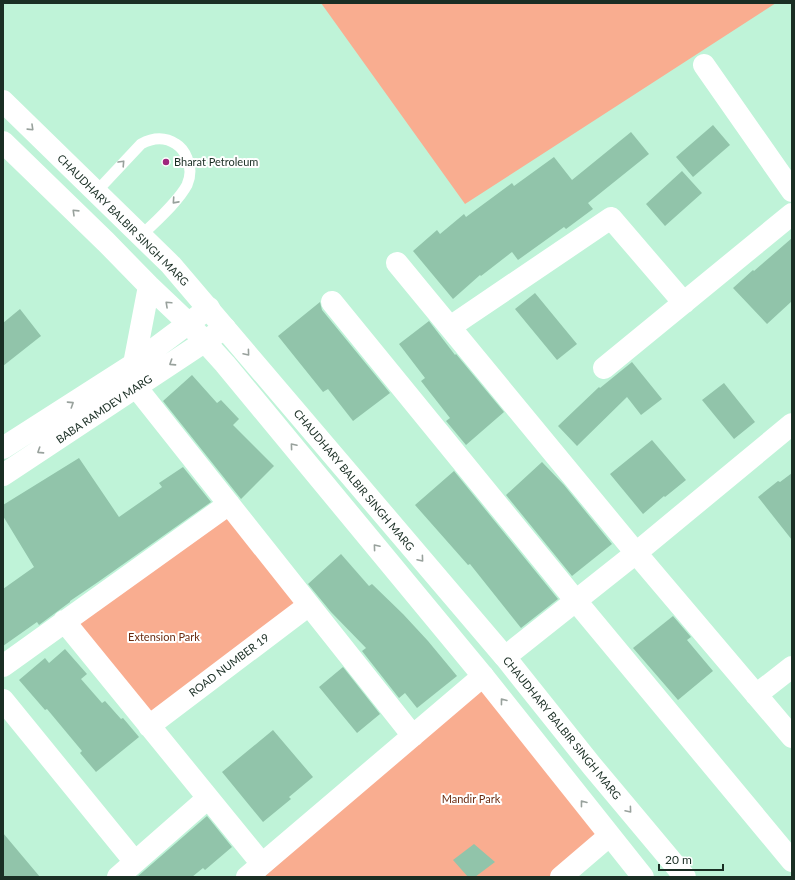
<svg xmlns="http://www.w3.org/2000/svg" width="795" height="880" font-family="Lato,sans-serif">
<rect width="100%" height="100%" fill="#bff3d8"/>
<path fill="#f9ad90" d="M 321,3 L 776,3 L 465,204 Z
M 226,515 L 309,605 L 149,726 L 77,623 Z
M 480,685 L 601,835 L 549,877 L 264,877 Z"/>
<path fill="#91c4aa" d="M 713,125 L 730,145 L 693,177 L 676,157 Z
M 631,132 L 649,154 L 588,203 L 593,209 L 566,229 L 564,227 L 518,260 L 512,252 L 481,276 L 480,275 L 453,299 L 413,251 L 437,230 L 440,234 L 464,214 L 466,217 L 512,183 L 514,186 L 554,157 L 572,180 Z
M 682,171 L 702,193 L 665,226 L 646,204 Z
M 792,238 L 792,301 L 767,324 L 733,288 L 753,270 L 754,271 Z
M 535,293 L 577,344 L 557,360 L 515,309 Z
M 320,302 L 322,310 L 390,393 L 353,421 L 328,389 L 323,392 L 278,336 Z
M 20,309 L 41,336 L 3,366 L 3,323 Z
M 429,321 L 455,355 L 456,354 L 504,412 L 466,445 L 446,421 L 450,418 L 421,381 L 425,378 L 399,344 Z
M 632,362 L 662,399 L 641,415 L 627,397 L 577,446 L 558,426 L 599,387 L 600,388 Z
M 192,375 L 217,403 L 221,400 L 239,419 L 233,425 L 274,466 L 241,499 L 163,401 Z
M 724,383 L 755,422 L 734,439 L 702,400 Z
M 652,440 L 686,480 L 665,497 L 664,496 L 643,514 L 610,474 Z
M 79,458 L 119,517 L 162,487 L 159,483 L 183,467 L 211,502 L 98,582 L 70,601 L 70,602 L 39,625 L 37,622 L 3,646 L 3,589 L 34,567 L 3,516 L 3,505 Z
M 542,462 L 564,485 L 612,544 L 572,576 L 506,495 Z
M 454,471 L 558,599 L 521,628 L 470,564 L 468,565 L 415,505 Z
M 792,473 L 792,540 L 758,497 L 778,481 L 780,482 Z
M 341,554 L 369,586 L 372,584 L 403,614 L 428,641 L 457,676 L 417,708 L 405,693 L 399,698 L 362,651 L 366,648 L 331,612 L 308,584 Z
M 673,616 L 691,637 L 687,640 L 713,671 L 678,700 L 633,648 Z
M 65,649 L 87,674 L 81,679 L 102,703 L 105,701 L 121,719 L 123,718 L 139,737 L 96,772 L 80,753 L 82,751 L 47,709 L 45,710 L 19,680 L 45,658 L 49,663 Z
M 343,667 L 380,714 L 357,733 L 319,687 Z
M 273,730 L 313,777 L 289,797 L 291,799 L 263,822 L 222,772 Z
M 207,816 L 232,847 L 205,870 L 203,868 L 192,877 L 137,877 Z
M 3,833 L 40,877 L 3,877 Z
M 474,844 L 495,862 L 475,877 L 468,877 L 453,860 Z"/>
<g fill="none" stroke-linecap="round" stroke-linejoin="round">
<path stroke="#fff" stroke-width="11" d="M 96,192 L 141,144 C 152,138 164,136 176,144 C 181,147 185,153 187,158 C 191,167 191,176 187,185 C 178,202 155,222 141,236"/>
<path stroke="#fff" stroke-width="22" d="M 704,65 L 792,191
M 397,263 L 636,553 L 792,737
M 332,302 L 576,601 L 792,861
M 450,327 L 611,218 L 684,303
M 604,368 L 792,214
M 136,387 L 413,736
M 3,448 L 134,364 L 209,308
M 3,475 L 225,328
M 64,621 L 262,864
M 505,657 L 636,553 L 792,424
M 3,666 L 229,504
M 756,695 L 792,667
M 3,700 L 135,862
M 149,726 L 309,605
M 118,877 L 208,798
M 247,877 L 483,676
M 561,877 L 609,836"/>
<path stroke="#fff" stroke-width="22" d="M 3,101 L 171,265 L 505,657 L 592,766 L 685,877
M 3,142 L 106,242 L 149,286 L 188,323 L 225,364 L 483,676 L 643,877
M 134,364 L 149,286"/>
</g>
<defs><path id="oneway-chevron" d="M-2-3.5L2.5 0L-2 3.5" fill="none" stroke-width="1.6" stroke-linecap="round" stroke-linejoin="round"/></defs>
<g stroke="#98a19c">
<use href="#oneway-chevron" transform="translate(31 128) rotate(44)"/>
<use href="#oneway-chevron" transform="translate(122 163) rotate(-47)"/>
<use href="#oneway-chevron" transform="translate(175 201) rotate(132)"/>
<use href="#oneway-chevron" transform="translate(75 212) rotate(-136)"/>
<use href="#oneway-chevron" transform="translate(168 304) rotate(-137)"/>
<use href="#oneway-chevron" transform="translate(247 353) rotate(50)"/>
<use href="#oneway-chevron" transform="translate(172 363) rotate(147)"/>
<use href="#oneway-chevron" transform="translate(71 404) rotate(-33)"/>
<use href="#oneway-chevron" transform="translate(293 446) rotate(-130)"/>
<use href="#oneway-chevron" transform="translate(40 451) rotate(147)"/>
<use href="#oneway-chevron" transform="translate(376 547) rotate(-130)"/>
<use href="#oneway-chevron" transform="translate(421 559) rotate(50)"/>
<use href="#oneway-chevron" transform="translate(503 701) rotate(-128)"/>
<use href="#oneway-chevron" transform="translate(583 803) rotate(-128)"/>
<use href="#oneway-chevron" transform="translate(629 810) rotate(50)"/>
</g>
<circle fill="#9f267d" stroke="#fff" stroke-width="1.5" cx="166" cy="162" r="4"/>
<g text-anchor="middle" stroke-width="4" stroke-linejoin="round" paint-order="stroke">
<g font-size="11" fill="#1a2e24" stroke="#fff" text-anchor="start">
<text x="174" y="166">Bharat Petroleum</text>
</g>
<g font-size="11" fill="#1a2e24" stroke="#fff">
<text transform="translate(123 220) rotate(45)" y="4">CHAUDHARY BALBIR SINGH MARG</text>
<text transform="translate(104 409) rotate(-34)" y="4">BABA RAMDEV MARG</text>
<text transform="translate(354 480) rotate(50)" y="4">CHAUDHARY BALBIR SINGH MARG</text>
<text transform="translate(229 665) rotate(-37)" y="4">ROAD NUMBER 19</text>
<text transform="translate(562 728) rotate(51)" y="4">CHAUDHARY BALBIR SINGH MARG</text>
</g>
<g font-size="11" fill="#6b2d12" stroke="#fff">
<text x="164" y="641">Extension Park</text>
<text x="471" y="803">Mandir Park</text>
</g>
</g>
<rect width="795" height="880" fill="none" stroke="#1a2e24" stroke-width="8"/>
<path d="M659 864v6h64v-6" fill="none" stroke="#1a2e24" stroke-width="2"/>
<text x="665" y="864" font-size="12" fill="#1a2e24" stroke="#ffffff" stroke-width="3" paint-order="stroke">20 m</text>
</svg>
